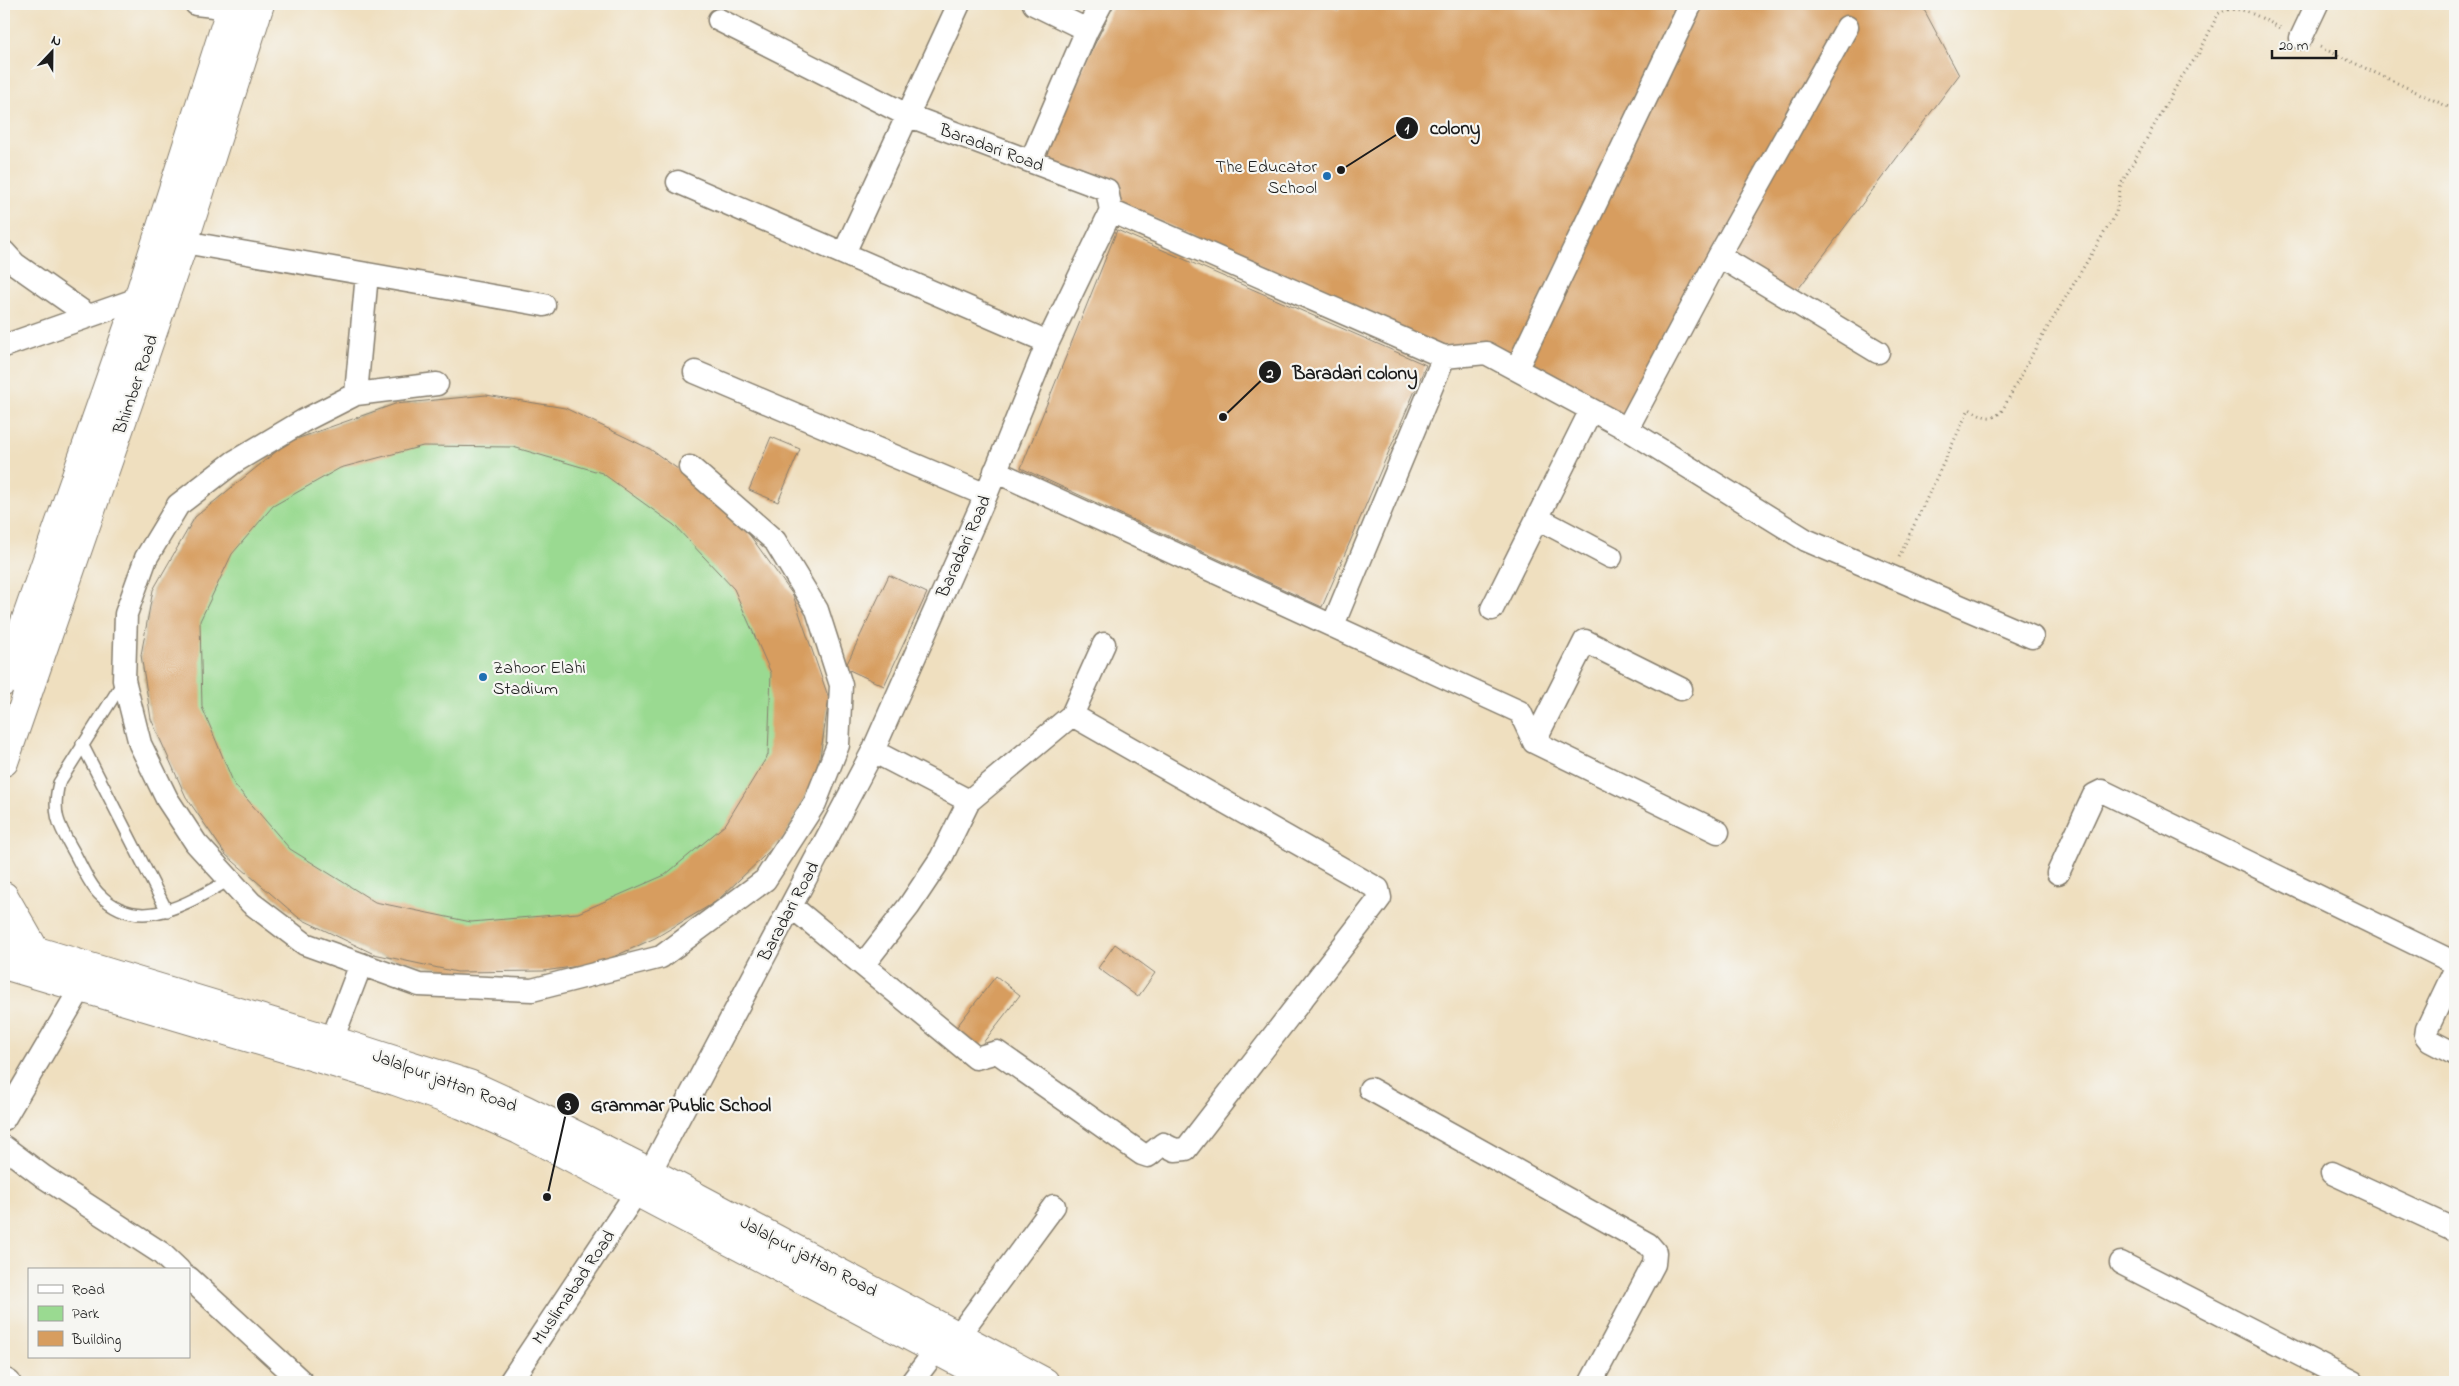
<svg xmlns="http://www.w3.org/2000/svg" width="2459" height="1386" font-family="'Indie Flower',sans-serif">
<rect width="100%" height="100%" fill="#f6f6f2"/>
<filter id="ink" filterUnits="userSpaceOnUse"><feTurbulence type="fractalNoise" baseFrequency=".02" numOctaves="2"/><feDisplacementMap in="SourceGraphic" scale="10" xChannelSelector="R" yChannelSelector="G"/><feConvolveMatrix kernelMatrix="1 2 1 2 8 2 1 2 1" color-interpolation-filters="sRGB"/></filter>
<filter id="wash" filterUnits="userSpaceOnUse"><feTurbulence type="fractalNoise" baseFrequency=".0096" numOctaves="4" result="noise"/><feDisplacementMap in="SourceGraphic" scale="20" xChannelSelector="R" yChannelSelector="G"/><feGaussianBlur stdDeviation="1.12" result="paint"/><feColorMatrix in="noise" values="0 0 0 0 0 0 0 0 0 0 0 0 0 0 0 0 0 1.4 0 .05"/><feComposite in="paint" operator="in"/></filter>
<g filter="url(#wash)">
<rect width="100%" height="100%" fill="#efdfbf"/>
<path fill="#9ada91" stroke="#5b7b56" d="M 486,395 L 650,449 L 829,699 L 818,770 L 785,836 L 717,901 L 655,938 L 600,963 L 457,972 L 374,954 L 299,918 L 226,855 L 186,797 L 151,719 L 141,655 L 153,590 L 195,517 L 288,442 L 395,404 Z"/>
<g id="blocks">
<path fill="#d79d5f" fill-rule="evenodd" d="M 1114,4 L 1327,4 L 1338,10 L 1341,4 L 1683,4 L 1513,358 L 1441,348 L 1120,203 L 1041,156 Z
M 1699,4 L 1921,4 L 1959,75 L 1793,296 L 1724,255 L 1625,423 L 1524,366 Z
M 1117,230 L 1426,365 L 1322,607 L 1021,468 Z
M 486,395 L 565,408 L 650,449 L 728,505 L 793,595 L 829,699 L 818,770 L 785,836 L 717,901 L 655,938 L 600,963 L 544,971 L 457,972 L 374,954 L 299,918 L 226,855 L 186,797 L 151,719 L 141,655 L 153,590 L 195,517 L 288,442 L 395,404 ZM 423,446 L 513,447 L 602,473 L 674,525 L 734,589 L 771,673 L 768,755 L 725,825 L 665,875 L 578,913 L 471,922 L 375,902 L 290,849 L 234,784 L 202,707 L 200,621 L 232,554 L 273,506 L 340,468 Z
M 771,437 L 800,449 L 778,502 L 749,490 Z
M 889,575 L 927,593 L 884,686 L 845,668 Z
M 1115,944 L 1155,973 L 1138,997 L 1098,968 Z
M 996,976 L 1020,995 L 979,1048 L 955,1029 Z"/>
</g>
</g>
<g filter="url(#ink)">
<use href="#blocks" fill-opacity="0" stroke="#867e6e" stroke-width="1"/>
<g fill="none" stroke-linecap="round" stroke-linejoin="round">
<defs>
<path id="lane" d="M 123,682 L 59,783 C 51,816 60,827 75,854 C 82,867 89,884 99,894 C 140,936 188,902 230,880
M 82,744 L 167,911"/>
<path id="street" d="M 196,4 L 231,8
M 1034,4 L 1087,30
M 2301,38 L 2317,4
M 1031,161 L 1087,30 L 1101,4
M 678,182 L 1048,342
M 1111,211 L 1444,357 L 1486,353 L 1627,429 L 1806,540 L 2032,637
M 184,242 L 544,305
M 4,252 L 15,264 L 89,316
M 844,253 L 959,4
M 1719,256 L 1878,352
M 4,346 L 138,299
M 1517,368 L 1691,4
M 695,372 L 986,495
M 437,384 L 356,394 L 303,421 L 234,462 L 178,505 L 146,558 L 126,614 L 124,680 L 140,744 L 167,799 L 196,843 L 251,903 L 305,944 L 419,985 L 532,990 L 661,957 L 765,880 L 815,803 L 838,745 L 841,685 L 817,610 L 775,541 L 690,467
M 356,394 L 367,274
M 1627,429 L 1719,256 L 1847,27
M 995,471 L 1520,712 L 1534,742 L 1718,832
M 1539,519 L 1611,557
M 1492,609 L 1591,410
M 1333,625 L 1444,357
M 1534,742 L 1585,641 L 1681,689
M 873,751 L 969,801 L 1072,715 L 1104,644
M 2058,873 L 2094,795 L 2102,791 L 2455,963
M 791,906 L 976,1058 L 997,1052 L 1142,1154 L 1148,1156 L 1163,1144 L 1175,1150 L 1186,1149 L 1374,906 L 1380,898 L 1378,889 L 1072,715
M 863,965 L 909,906 L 941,858 L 969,801
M 2455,970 L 2427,1029 L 2426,1036 L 2430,1041 L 2455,1054
M 332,1040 L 361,964
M 1370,1089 L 1648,1244 L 1655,1252 L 1654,1264 L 1591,1382
M 4,1119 L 81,988
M 4,1147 L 44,1177 L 161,1253 L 179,1270
M 2332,1173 L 2455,1230
M 2121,1263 L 2353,1382
M 189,1278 L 302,1382
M 958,1336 L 1054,1206
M 4,1379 L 9,1382
M 510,1382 L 650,1172 L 873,751 L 986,495 L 1048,342 L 1111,211 L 1107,190 L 907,115 L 719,20
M 912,1382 L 936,1350"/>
<path id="primary" d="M 4,682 L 138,299 L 232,4
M 4,762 L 184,242 L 260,4
M 4,896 L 35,950
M 4,941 L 332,1040 L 469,1084 L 526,1110 L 650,1172 L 1045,1382
M 4,965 L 395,1081 L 462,1105 L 519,1130 L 996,1382"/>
</defs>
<use href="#lane" stroke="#867e6e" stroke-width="14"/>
<use href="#street" stroke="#867e6e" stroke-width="25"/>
<use href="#primary" stroke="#867e6e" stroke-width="30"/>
<path stroke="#867e6e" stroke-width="3" stroke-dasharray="1 4" stroke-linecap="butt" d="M 2320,47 L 2455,110
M 1899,557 L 1969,409 C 1982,415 1993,424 2003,409 L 2036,347 L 2116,213 L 2121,184 L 2181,78 L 2199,53 L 2218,14 C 2237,0 2265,21 2283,29"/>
<use href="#lane" stroke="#fff" stroke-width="11"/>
<use href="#street" stroke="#fff" stroke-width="22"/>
<use href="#primary" stroke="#fff" stroke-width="28"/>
</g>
</g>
<g fill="#1f6fb2" stroke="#f6f6f2" stroke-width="2">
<circle cx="1327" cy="176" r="5"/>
<circle cx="483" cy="677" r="5"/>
</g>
<g text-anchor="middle" stroke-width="4.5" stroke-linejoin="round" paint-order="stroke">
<g font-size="18" fill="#1c1c1c" stroke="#f6f6f2">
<text transform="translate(992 147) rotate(20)" y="6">Baradari Road</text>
<text transform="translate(135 384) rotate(-71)" y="6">Bhimber Road</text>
<text transform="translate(963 546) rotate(-66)" y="6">Baradari Road</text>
<text transform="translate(788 911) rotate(-62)" y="6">Baradari Road</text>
<text transform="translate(445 1080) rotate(20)" y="6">Jalalpur jattan Road</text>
<text transform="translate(809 1256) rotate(28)" y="6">Jalalpur jattan Road</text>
<text transform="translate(573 1287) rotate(-56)" y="6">Muslimabad Road</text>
</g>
<g font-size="18" fill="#1c1c1c" stroke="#f6f6f2" text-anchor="end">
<text x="1317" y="172">The Educator<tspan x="1317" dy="21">School</tspan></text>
<text x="493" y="673" text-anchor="start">Zahoor Elahi<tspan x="493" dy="21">Stadium</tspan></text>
</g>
</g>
<path fill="none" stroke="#1c1c1c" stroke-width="2" d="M1341 170L1407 128M1223 417L1270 372M547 1197L568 1104"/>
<g fill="#1c1c1c" stroke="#f6f6f2" stroke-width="2">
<circle cx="1341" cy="170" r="5"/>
<circle cx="1223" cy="417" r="5"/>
<circle cx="547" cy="1197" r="5"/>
<circle cx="1407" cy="128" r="12"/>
<circle cx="1270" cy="372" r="12"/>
<circle cx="568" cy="1104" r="12"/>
</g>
<g font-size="15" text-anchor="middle" font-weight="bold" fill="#fff">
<text x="1407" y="133">1</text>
<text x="1270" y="378">2</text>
<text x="568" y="1110">3</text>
</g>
<g font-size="19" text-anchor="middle" font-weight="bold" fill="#1c1c1c" stroke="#f6f6f2" stroke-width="4.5" stroke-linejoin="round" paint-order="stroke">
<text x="1455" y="134">colony</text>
<text x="1355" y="379">Baradari colony</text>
<text x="681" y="1111">Grammar Public School</text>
</g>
<rect width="2459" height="1386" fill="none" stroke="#f6f6f2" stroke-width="20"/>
<rect x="28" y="1268" width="162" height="90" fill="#f6f6f2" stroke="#9f9f9c"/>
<rect x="38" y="1285" width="25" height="8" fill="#ffffff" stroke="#9f9f9c"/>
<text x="72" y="1294" font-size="15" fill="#1c1c1c">Road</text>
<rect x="38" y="1306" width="25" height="15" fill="#9ada91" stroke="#9f9f9c"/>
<text x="72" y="1318" font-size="15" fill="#1c1c1c">Park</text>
<rect x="38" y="1331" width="25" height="15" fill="#d79d5f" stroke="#9f9f9c"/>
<text x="72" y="1344" font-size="15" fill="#1c1c1c">Building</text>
<g transform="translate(52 52) rotate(22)" stroke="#f6f6f2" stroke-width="4" paint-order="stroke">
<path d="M0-4L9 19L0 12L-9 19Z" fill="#1c1c1c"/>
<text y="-8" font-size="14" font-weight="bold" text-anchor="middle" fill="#1c1c1c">N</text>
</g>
<path d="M2272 50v8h64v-8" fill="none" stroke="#1c1c1c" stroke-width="2.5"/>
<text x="2279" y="50" font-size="15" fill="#1c1c1c" stroke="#f6f6f2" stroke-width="4" paint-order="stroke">20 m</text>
</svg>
